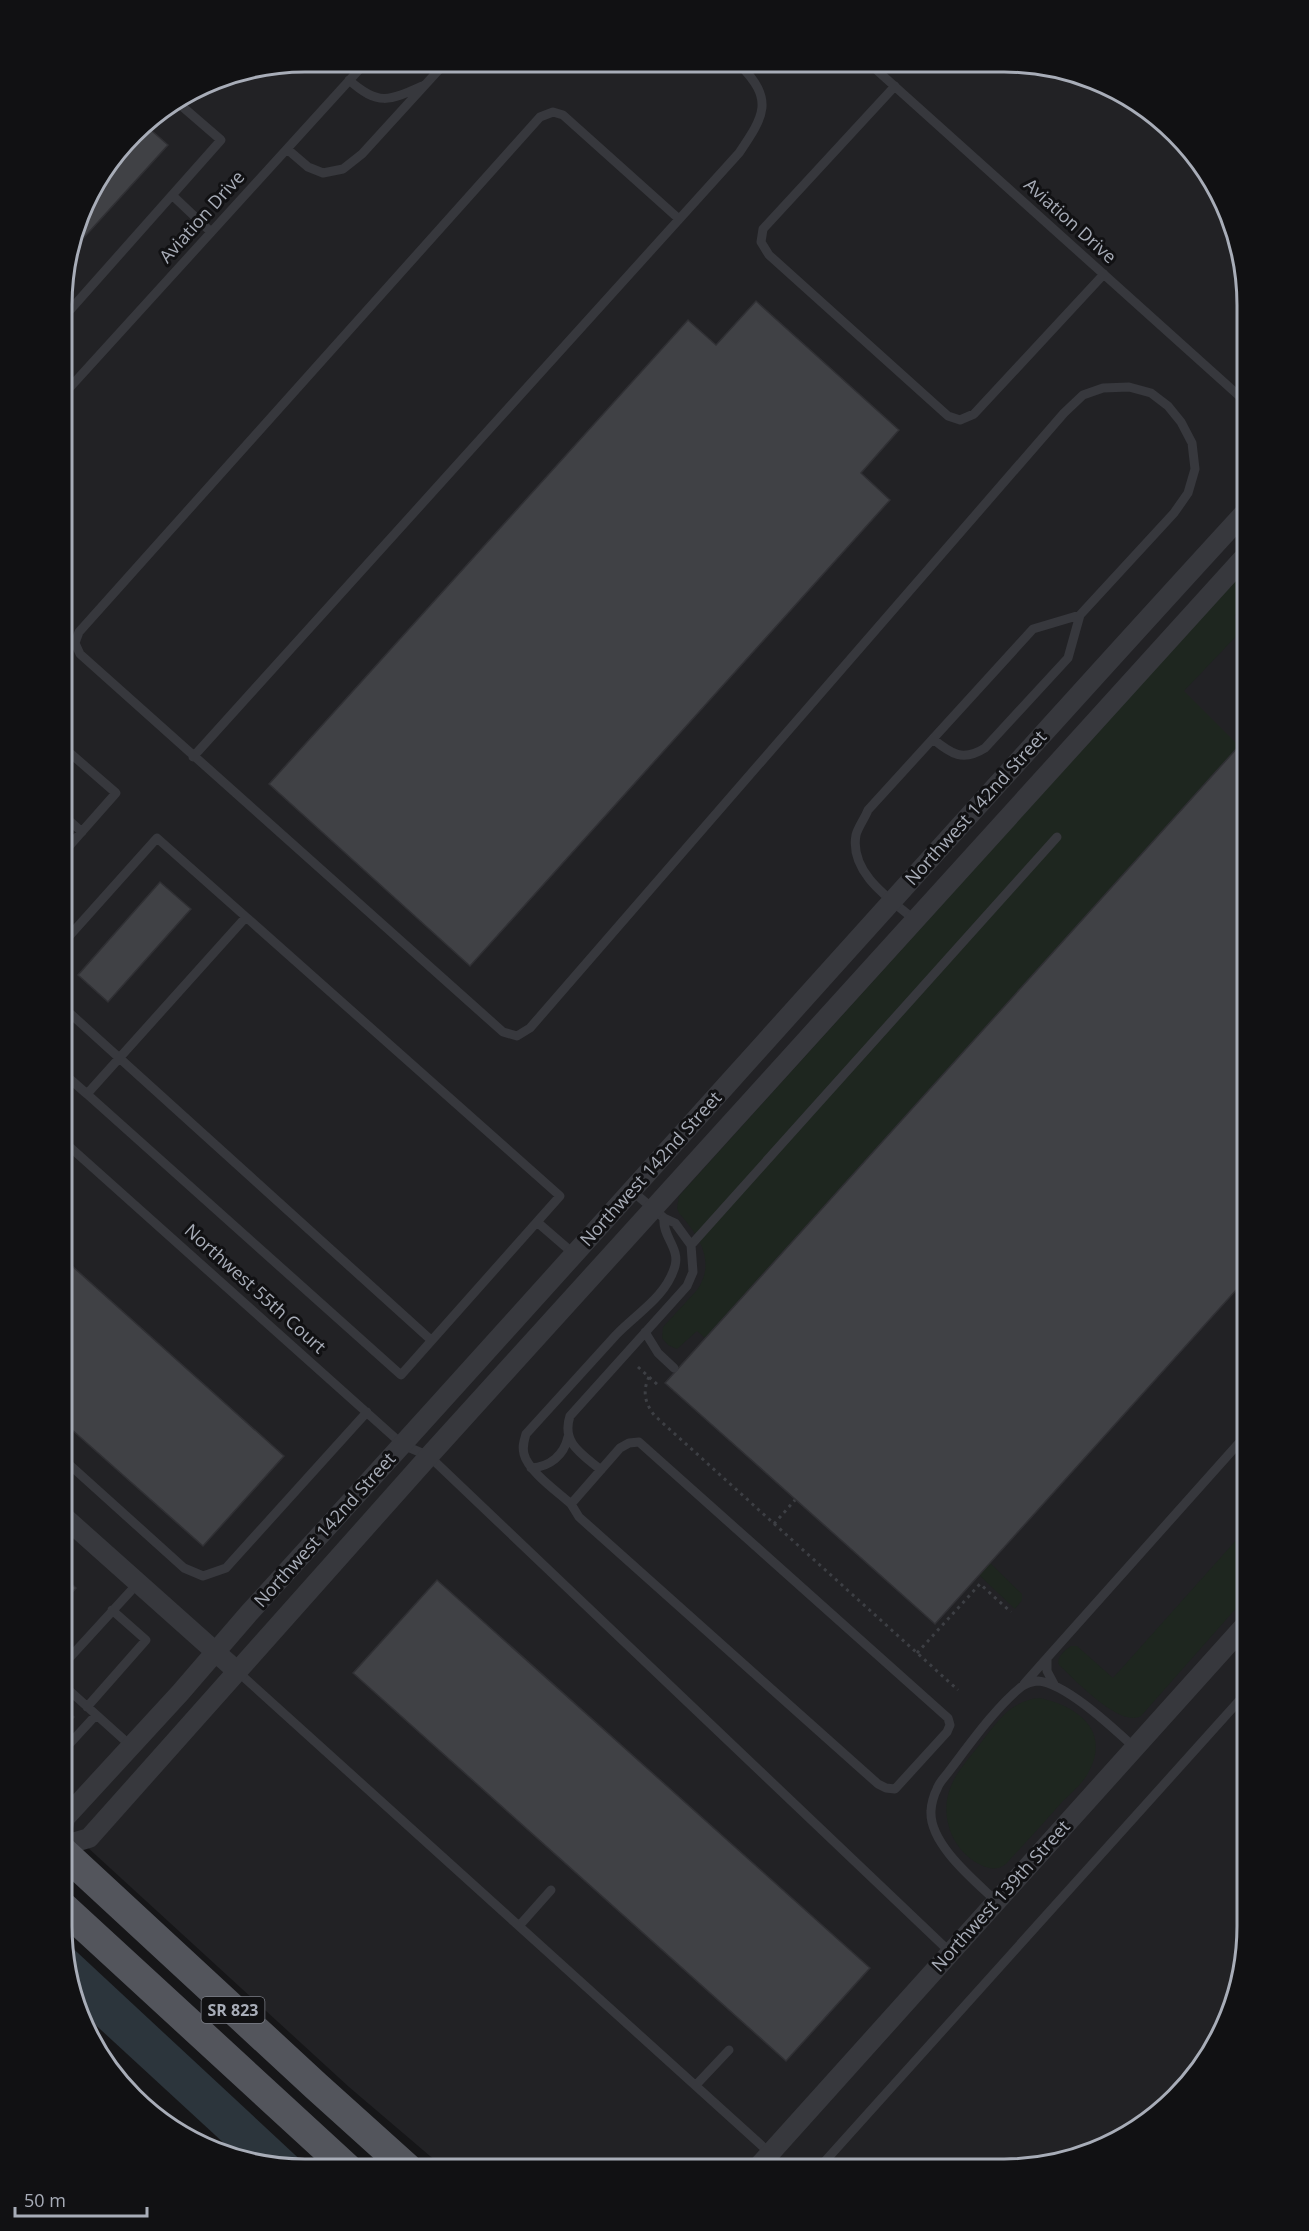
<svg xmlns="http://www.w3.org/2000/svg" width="1309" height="2231" font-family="'Open Sans',sans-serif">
<rect width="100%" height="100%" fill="#161618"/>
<path fill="#222225" d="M 305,62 L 1051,66 L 1111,86 L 1164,122 L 1206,169 L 1234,226 L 1247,305 L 1247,1942 L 1229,2019 L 1197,2074 L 1140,2128 L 1083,2156 L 1004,2169 L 444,2168 L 349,2087 L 62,1824 L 64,274 L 87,197 L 144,122 L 212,80 Z"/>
<path fill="#1e261f" d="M 1247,567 L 1247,602 L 1234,617 L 1244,628 L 1184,691 L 1239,746 L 705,1338 L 697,1331 L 677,1349 L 668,1345 L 662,1338 L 663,1327 L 697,1290 C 717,1261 698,1235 679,1213 L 677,1208 L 679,1196 Z
M 1247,1528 L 1247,1596 L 1141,1716 C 1120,1728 1075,1680 1059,1665 C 1056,1657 1065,1650 1071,1646 L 1077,1646 L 1113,1678 Z
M 990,1563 L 1022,1594 L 1022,1600 L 1015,1609 L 979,1575 Z
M 1040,1698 C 1080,1707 1112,1732 1087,1775 C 1081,1785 1070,1794 1062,1802 C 1044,1823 1025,1843 1006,1864 C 996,1871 988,1869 977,1863 C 951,1848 939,1814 951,1786 C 957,1771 970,1757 980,1744 C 997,1722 1011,1700 1040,1698 Z"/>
<path fill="#2c353c" d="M 64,1940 L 308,2167 L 273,2167 L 240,2158 L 75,2006 Z"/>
<path fill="#404145" stroke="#303034" stroke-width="1.5" d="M 143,123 L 168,145 L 69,254 L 87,197 Z
M 756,301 L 899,430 L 861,473 L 890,500 L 470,966 L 269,784 L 688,320 L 716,345 Z
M 1239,746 L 1247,753 L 1247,1278 L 935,1624 L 665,1383 Z
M 160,882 L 191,909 L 108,1002 L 78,975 Z
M 62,1257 L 284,1456 L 203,1546 L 62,1421 Z
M 62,1575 L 76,1588 L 62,1604 Z
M 437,1580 L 870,1968 L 786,2061 L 353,1673 Z
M 62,1706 L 74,1717 L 62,1729 Z"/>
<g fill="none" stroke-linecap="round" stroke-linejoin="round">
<path stroke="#3d3f44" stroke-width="3" stroke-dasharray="3 4.5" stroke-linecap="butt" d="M 638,1367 L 658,1385
M 649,1377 C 642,1391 645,1404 655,1416 L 958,1690
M 774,1524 L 795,1500
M 917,1653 L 980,1584 L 1011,1612"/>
<path stroke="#37383d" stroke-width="9" d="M 871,65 L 1247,403
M 349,80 C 378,106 389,101 422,86
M 895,86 L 763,229 L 761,242 L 769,255 L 948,416 L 960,420 L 974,414 L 1104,274
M 287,149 L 308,167 L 323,173 L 343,169 L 362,154 L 446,62
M 172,195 L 211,232
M 679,219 L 563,115 L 553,112 L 540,117 L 79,632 L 75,643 L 80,654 L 503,1032 L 517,1036 L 530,1028 L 1064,413 L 1083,395 L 1103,388 L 1129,387 L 1151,393 L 1168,406 L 1181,422 L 1192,443 L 1195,469 L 1188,493 L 1174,513 L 1080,615 L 1068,658 L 985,748 C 963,762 951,754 933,739
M 63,318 L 221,140 L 177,102
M 63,395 L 366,62
M 193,757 L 739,153 C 764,116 775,100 739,64
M 63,815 L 82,832
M 63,853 L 116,793 L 63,747
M 246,917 L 560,1196 L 401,1375 L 87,1094 Z
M 915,920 C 891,900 849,873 856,835 C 858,827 865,818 868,810 L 1033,629 L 1080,615
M 63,943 L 157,838 L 246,917
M 63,1007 L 431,1340
M 63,1073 L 87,1094
M 62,1140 L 403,1445 L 429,1456 L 950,1952
M 537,1222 L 574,1254
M 691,1245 L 1057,837
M 645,1332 L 658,1353 L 674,1368
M 639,1442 L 948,1718 L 950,1725 L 947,1732 L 895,1789 L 886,1788 L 878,1784 L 579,1517 L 571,1504 L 620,1448 L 629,1443 Z
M 62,1458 L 184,1568 L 203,1576 L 226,1568 L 367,1412
M 531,1468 C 550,1467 564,1455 568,1437
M 601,1470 C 582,1454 561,1443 570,1416 L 687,1286 L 693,1272 L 691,1245 L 675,1223 L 664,1218 L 632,1191
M 571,1504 C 558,1492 528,1471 524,1454 C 522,1446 524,1441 526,1434 C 556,1401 586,1368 616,1335 C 637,1313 666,1297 675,1266 C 680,1248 662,1236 664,1218
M 62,1666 L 138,1583
M 238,1672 L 770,2153
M 62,1684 L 131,1746
M 1024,1684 L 1047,1658
M 1055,1686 L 1047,1671 L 1047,1658 L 1247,1434
M 87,1707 L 146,1640 L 112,1610
M 62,1752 L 96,1715
M 996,1901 C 975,1881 929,1844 931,1811 C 931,1805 934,1794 937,1789 C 939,1782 946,1776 950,1770 C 969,1745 996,1707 1021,1687 C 1025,1684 1033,1681 1038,1681 C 1066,1683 1114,1729 1135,1748
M 519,1926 L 551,1890
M 696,2085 L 729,2050
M 818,2169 L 1247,1692"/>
<path stroke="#37383d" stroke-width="20" d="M 62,1515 L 238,1672
M 62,1833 L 65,1818 L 180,1693 L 249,1613 C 584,1247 912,875 1247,510
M 62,1846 L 89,1838 L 429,1456 L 1247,554
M 756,2169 L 1247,1623"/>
<path stroke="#53555c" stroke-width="30" d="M 62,1851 L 316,2086 L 407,2168
M 62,1906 L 347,2168"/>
</g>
<g text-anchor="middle" stroke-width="6" stroke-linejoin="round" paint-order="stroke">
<rect fill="#111113" stroke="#7b7e86" stroke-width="1.5" x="201.5" y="1997" width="63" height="26" rx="4.5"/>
<g font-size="16" font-weight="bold" fill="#a8adb8">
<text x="233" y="2016">SR 823</text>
</g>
<g font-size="18" fill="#a8adb8" stroke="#111113">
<text transform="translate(202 217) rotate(-48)" y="6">Aviation Drive</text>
<text transform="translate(1070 221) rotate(42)" y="6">Aviation Drive</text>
<text transform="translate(976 808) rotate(-48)" y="6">Northwest 142nd Street</text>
<text transform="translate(651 1169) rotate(-48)" y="6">Northwest 142nd Street</text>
<text transform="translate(255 1289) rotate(42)" y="6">Northwest 55th Court</text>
<text transform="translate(325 1530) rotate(-48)" y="6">Northwest 142nd Street</text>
<text transform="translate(1001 1896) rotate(-48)" y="6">Northwest 139th Street</text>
</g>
</g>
<path d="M0 0H1309V2231H0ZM305 72H1004A233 233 0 0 1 1237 305V1926A233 233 0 0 1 1004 2159H305A233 233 0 0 1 72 1926V305A233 233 0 0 1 305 72Z" fill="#111113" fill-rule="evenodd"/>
<path fill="none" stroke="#a8adb8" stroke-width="3" d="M305 72H1004A233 233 0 0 1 1237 305V1926A233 233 0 0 1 1004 2159H305A233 233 0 0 1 72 1926V305A233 233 0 0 1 305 72Z"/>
<path d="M15 2207v9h132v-9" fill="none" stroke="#a8adb8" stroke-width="3"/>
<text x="24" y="2207" font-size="18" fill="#a8adb8" stroke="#111113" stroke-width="4.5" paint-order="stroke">50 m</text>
</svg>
